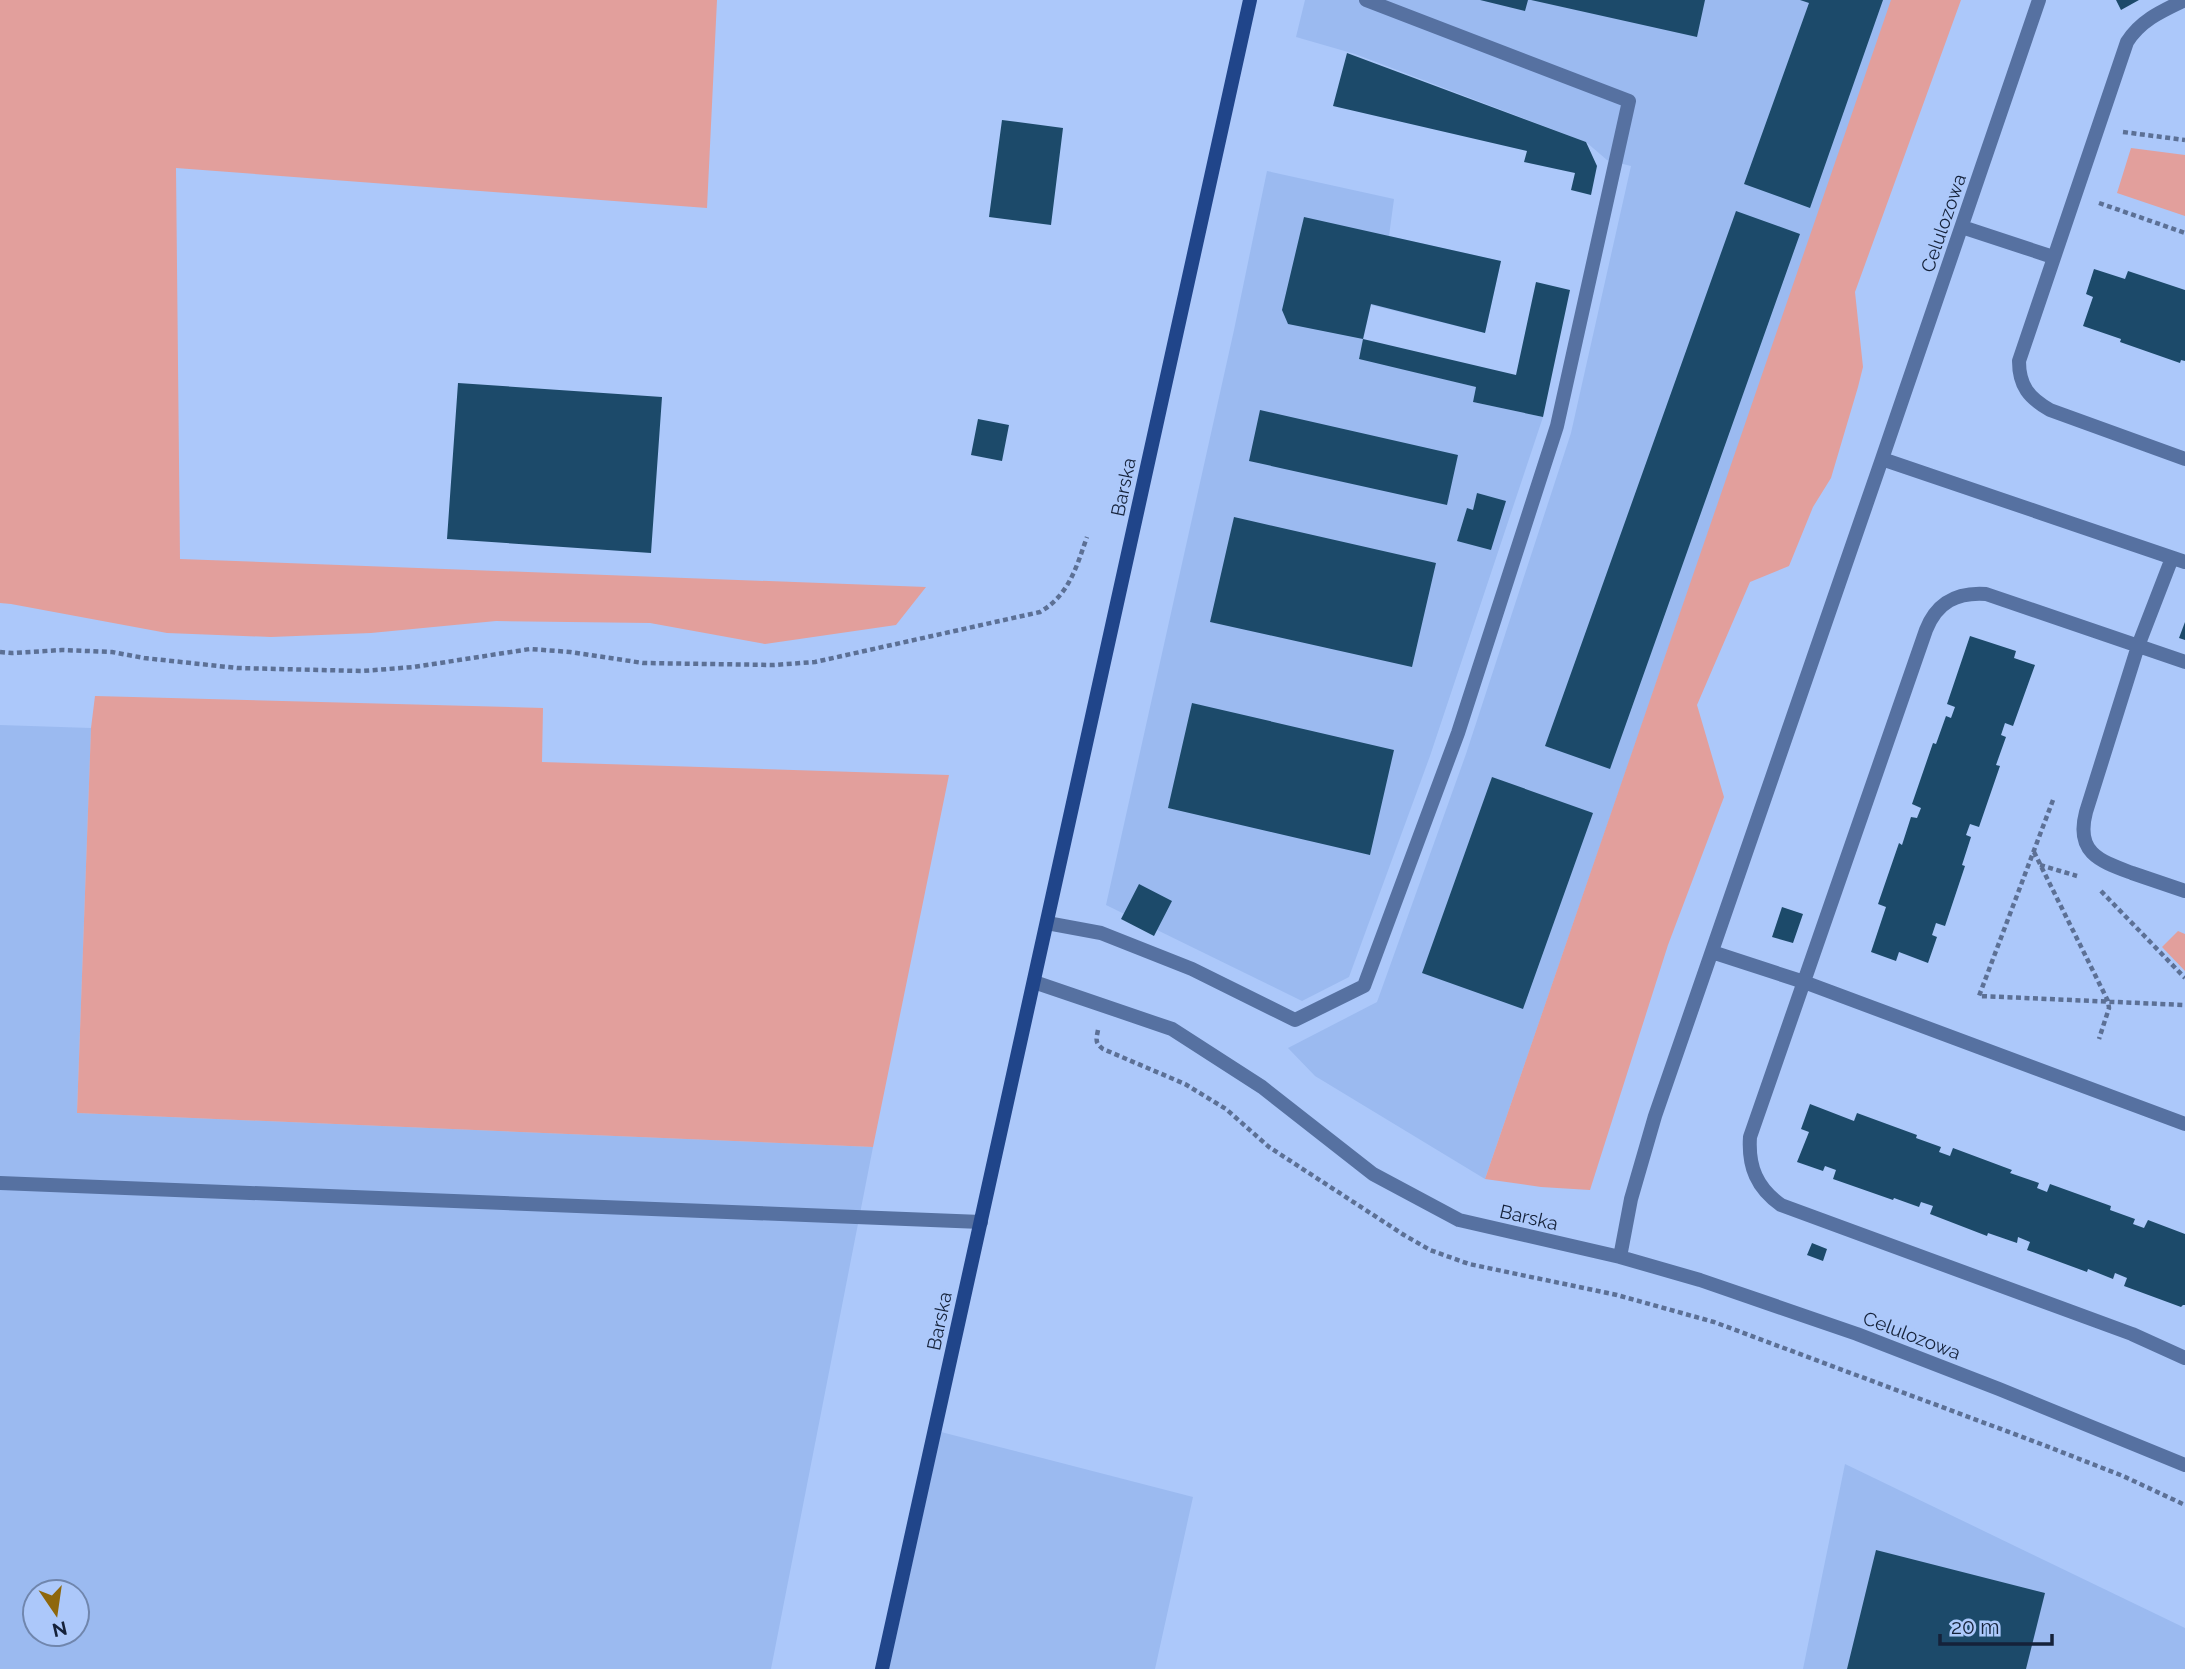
<svg xmlns="http://www.w3.org/2000/svg" width="2185" height="1669" font-family="Raleway,sans-serif">
<rect width="100%" height="100%" fill="#acc8fa"/>
<path fill="#9bbaf0" fill-rule="evenodd" d="M 1305,0 L 1892,0 L 1485,1179 L 1315,1076 L 1288,1048 L 1377,1002 L 1466,754 L 1571,433 L 1631,166 L 1607,160 L 1586,142 L 1355,54 L 1296,37 Z
M 1267,171 L 1394,199 L 1389,236 L 1501,261 L 1485,333 L 1371,305 L 1359,358 L 1476,387 L 1473,402 L 1543,417 L 1430,756 L 1349,977 L 1302,1001 L 1106,905 L 1234,330 Z
M 0,725 L 91,728 L 77,1113 L 873,1147 L 771,1669 L 0,1669 ZM 35,1592 L 77,1592 L 77,1634 L 35,1634 Z
M 941,1432 L 1193,1497 L 1155,1669 L 889,1669 Z
M 1845,1464 L 2185,1628 L 2185,1669 L 1803,1669 Z"/>
<path fill="#e29f9c" d="M 0,0 L 717,0 L 707,208 L 176,168 L 180,559 L 926,587 L 896,625 L 765,644 L 650,623 L 496,621 L 371,633 L 271,637 L 167,633 L 11,604 L 0,603 Z
M 1891,0 L 1961,0 L 1855,292 L 1863,367 L 1858,387 L 1831,478 L 1813,507 L 1789,566 L 1750,582 L 1697,705 L 1724,797 L 1668,945 L 1590,1190 L 1541,1187 L 1485,1179 Z
M 2131,148 L 2185,155 L 2185,216 L 2117,193 Z
M 95,696 L 543,708 L 542,762 L 949,775 L 873,1147 L 77,1113 L 91,728 Z
M 2178,931 L 2185,934 L 2185,971 L 2162,947 Z"/>
<path fill="#1c4a6a" d="M 1480,0 L 1528,0 L 1525,11 Z
M 1531,0 L 1705,0 L 1697,37 Z
M 1800,0 L 1883,0 L 1810,208 L 1744,184 L 1809,3 Z
M 2116,0 L 2139,0 L 2121,10 Z
M 1347,53 L 1586,142 L 1597,166 L 1591,195 L 1571,190 L 1575,173 L 1524,162 L 1527,151 L 1333,106 Z
M 1002,120 L 1063,128 L 1051,225 L 989,217 Z
M 1736,211 L 1800,234 L 1610,769 L 1545,746 Z
M 1304,217 L 1501,261 L 1485,333 L 1371,304 L 1363,339 L 1288,324 L 1282,310 Z
M 2094,269 L 2125,279 L 2128,271 L 2185,290 L 2185,361 L 2181,360 L 2180,363 L 2120,342 L 2121,339 L 2083,326 L 2093,297 L 2086,294 Z
M 1536,282 L 1570,290 L 1543,417 L 1473,402 L 1476,387 L 1359,359 L 1363,339 L 1516,375 Z
M 458,383 L 662,397 L 651,553 L 447,539 Z
M 1260,410 L 1458,455 L 1447,505 L 1249,461 Z
M 978,419 L 1009,425 L 1002,461 L 971,455 Z
M 1477,493 L 1506,501 L 1491,550 L 1457,541 L 1467,508 L 1473,510 Z
M 1234,517 L 1436,563 L 1412,667 L 1210,622 Z
M 2185,622 L 2185,640 L 2179,638 Z
M 1970,636 L 2016,651 L 2014,658 L 2035,665 L 2013,726 L 2005,723 L 2001,735 L 2006,737 L 1996,765 L 2000,766 L 1979,827 L 1970,824 L 1966,835 L 1971,837 L 1962,865 L 1965,866 L 1945,926 L 1936,923 L 1932,935 L 1937,937 L 1928,963 L 1899,952 L 1896,961 L 1871,952 L 1886,907 L 1878,904 L 1899,843 L 1902,845 L 1911,817 L 1917,818 L 1921,808 L 1912,804 L 1933,743 L 1936,744 L 1946,716 L 1951,718 L 1955,707 L 1947,704 Z
M 1192,703 L 1394,750 L 1370,855 L 1168,808 Z
M 1492,777 L 1593,813 L 1523,1009 L 1422,973 Z
M 1139,884 L 1172,901 L 1154,936 L 1121,919 Z
M 1782,907 L 1803,914 L 1793,943 L 1772,937 Z
M 1810,1104 L 1854,1121 L 1857,1113 L 1917,1135 L 1916,1138 L 1941,1147 L 1939,1152 L 1950,1156 L 1953,1148 L 2012,1170 L 2010,1173 L 2039,1183 L 2037,1188 L 2047,1192 L 2050,1184 L 2111,1206 L 2110,1210 L 2135,1219 L 2133,1224 L 2144,1228 L 2148,1220 L 2185,1234 L 2185,1305 L 2183,1305 L 2181,1307 L 2124,1286 L 2127,1278 L 2115,1273 L 2113,1279 L 2088,1269 L 2087,1272 L 2027,1250 L 2030,1242 L 2018,1237 L 2017,1243 L 1988,1233 L 1987,1236 L 1930,1214 L 1933,1206 L 1921,1202 L 1919,1207 L 1894,1198 L 1893,1200 L 1833,1179 L 1836,1170 L 1825,1166 L 1823,1171 L 1797,1162 L 1809,1132 L 1801,1129 Z
M 1812,1243 L 1827,1249 L 1823,1261 L 1807,1255 Z
M 1876,1550 L 2045,1593 L 2026,1669 L 1847,1669 Z"/>
<g fill="none" stroke-linecap="round" stroke-linejoin="round">
<path stroke="#5c7095" stroke-width="4.5" stroke-dasharray="5 3.5" stroke-linecap="butt" d="M 2123,132 L 2185,140
M 2099,203 L 2185,233
M 0,652 L 12,653 L 62,650 L 112,652 L 144,658 L 237,668 L 362,671 L 414,667 L 530,649 L 570,652 L 643,663 L 774,665 L 815,662 L 1040,612 C 1069,595 1076,568 1087,537
M 2053,800 L 1979,996 L 2185,1005
M 2034,852 L 2108,1001 L 2109,1008 L 2099,1039
M 2040,865 L 2077,876
M 2101,891 L 2185,978
M 1098,1030 C 1096,1040 1095,1043 1103,1049 L 1185,1084 L 1226,1109 L 1269,1147 L 1404,1235 L 1430,1250 L 1469,1264 L 1617,1295 L 1714,1322 L 2041,1444 L 2123,1476 L 2185,1505"/>
<path stroke="#5671a1" stroke-width="14" d="M 1047,923 L 1101,933 L 1192,969 L 1295,1020 L 1364,986 L 1458,733 L 1557,426 L 1629,101 L 1366,0
M 0,1183 L 981,1222"/>
<path stroke="#5671a1" stroke-width="14" d="M 2185,0 C 2162,11 2141,20 2127,42 L 2019,361 C 2019,386 2029,398 2050,410 L 2185,459
M 1962,227 L 2053,257
M 1882,459 L 2039,0
M 2172,558 L 2138,646 L 2086,812 C 2075,853 2100,861 2132,873 C 2150,879 2167,885 2185,891
M 2185,662 L 1986,594 C 1957,592 1937,602 1926,630 L 1750,1137 C 1748,1167 1757,1188 1781,1205 L 2132,1334 L 2185,1358
M 1712,952 L 1804,982 L 2185,1124
M 1034,982 L 1172,1029 L 1262,1087 L 1373,1174 L 1459,1220 L 1620,1257 L 1700,1280 L 1857,1334 L 1999,1389 L 2185,1465
M 1620,1257 L 1631,1199 L 1655,1116 L 1882,459 L 2185,562"/>
<path stroke="#20458a" stroke-width="14" d="M 882,1669 L 1250,0"/>
</g>
<g text-anchor="middle" stroke-width="7" stroke-linejoin="round" paint-order="stroke">
<g font-size="19" fill="#15223a" stroke="#acc8fa">
<text transform="translate(1943 223) rotate(-71)" y="7">Celulozowa</text>
<text transform="translate(1123 487) rotate(-78)" y="7">Barska</text>
<text transform="translate(1529 1217) rotate(13)" y="7">Barska</text>
<text transform="translate(939 1321) rotate(-78)" y="7">Barska</text>
<text transform="translate(1912 1335) rotate(21)" y="7">Celulozowa</text>
</g>
</g>
<g transform="translate(56 1613) rotate(167)"><circle r="33" fill="#acc8fa" stroke="#7086ad" stroke-width="2"/>
<path d="M0-5L12 26L0 18L-12 26Z" fill="#8e670b"/>
<text y="-10" font-size="19" font-weight="bold" text-anchor="middle" fill="#15223a">N</text>
</g>
<path d="M1940 1634v10h112v-10" fill="none" stroke="#15223a" stroke-width="3.5"/>
<text x="1951" y="1634" font-size="21" fill="#15223a" stroke="#acc8fa" stroke-width="5" paint-order="stroke">20 m</text>
</svg>
